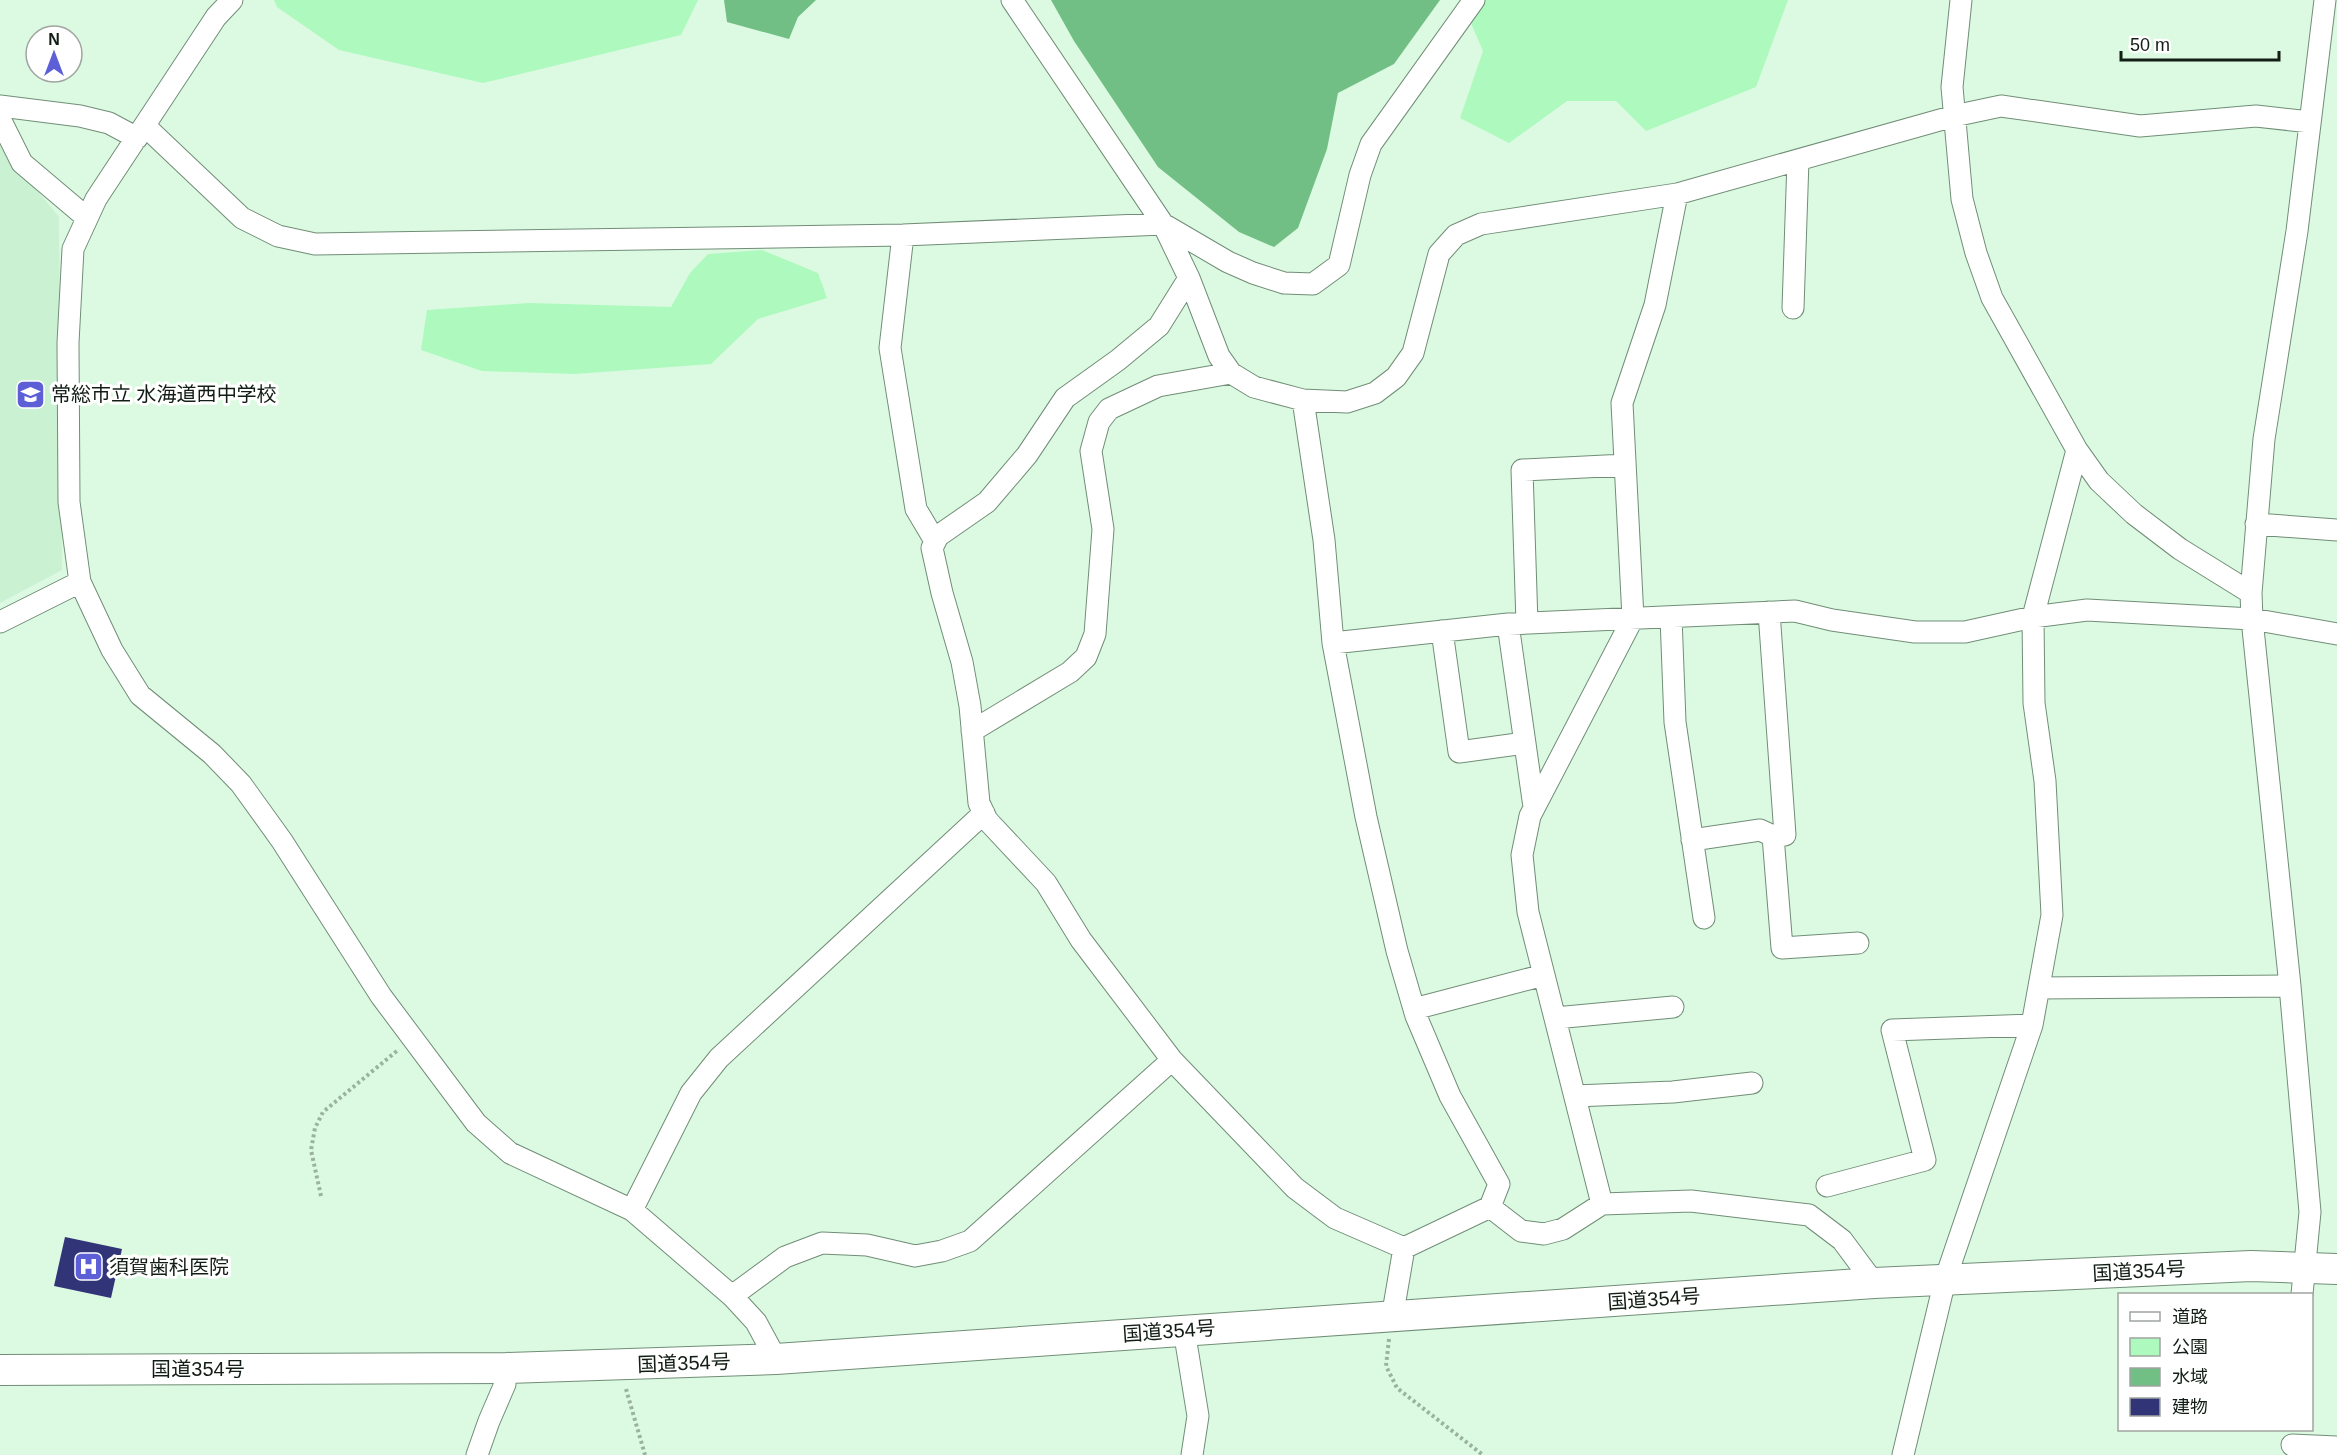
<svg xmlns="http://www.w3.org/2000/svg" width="2337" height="1455" font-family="Arial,'Noto Sans JP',sans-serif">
<rect width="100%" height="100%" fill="#dcfae1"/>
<path fill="#cbf1d3" d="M 0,146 L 59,217 L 62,570 L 0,603 Z"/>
<path fill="#adf9be" d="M 274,0 L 698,0 L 681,35 L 483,83 L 339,50 L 277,7 Z
M 1461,0 L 1788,0 L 1756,87 L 1646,131 L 1616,101 L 1567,101 L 1509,143 L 1460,118 L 1483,51 Z
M 762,250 L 818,273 L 827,298 L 758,319 L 711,364 L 575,374 L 482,371 L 421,350 L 427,310 L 529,303 L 671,307 L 690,273 L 708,254 Z"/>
<path fill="#71bf85" d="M 724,0 L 816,0 L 798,17 L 789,39 L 727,22 Z
M 1051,0 L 1440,0 L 1394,64 L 1338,93 L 1327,149 L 1298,228 L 1274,247 L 1239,232 L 1158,167 L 1074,41 Z"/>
<path fill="#323478" d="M 65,1237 L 122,1249 L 111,1298 L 54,1286 Z"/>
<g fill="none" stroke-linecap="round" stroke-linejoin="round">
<defs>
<path id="minor" d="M 232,0 L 216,17 L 96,199 L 73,249 L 68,343 L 69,502 L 80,582 L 112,650 L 140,695 L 212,754 L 241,784 L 282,841 L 381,996 L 476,1123 L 510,1153 L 632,1210 L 732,1296 L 756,1322 L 776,1359
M 1012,0 L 1163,224 L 1189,278 L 1219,356 L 1231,373 L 1254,387 L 1303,400 L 1347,402 L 1375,393 L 1396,377 L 1413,353 L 1439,254 L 1456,235 L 1481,224 L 1677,194 L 1954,116 L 2001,106 L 2140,126 L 2256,116 L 2310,122
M 1961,0 L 1952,87 L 1962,199 L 1976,253 L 1992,298 L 2077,450 L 2099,481 L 2134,514 L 2180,549 L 2251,593
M 0,106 L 80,116 L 109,123 L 137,138
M 0,119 L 22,163 L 87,218
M 145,126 L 242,218 L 278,236 L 315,244 L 903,235 L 1163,224 L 1228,262 L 1253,273 L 1284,283 L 1313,284 L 1339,265 L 1360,175 L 1371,144 L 1474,0
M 903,235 L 890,348 L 916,509 L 935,541
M 1189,278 L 1159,326 L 1118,360 L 1065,398 L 1027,455 L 987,502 L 938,536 L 932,548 L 942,593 L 962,662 L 970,706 L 979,803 L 987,820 L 1046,883 L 1081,940 L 1172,1060 L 1295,1188 L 1335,1218 L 1404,1248
M 1793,308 L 1798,160
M 1303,400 L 1324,540 L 1333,643 L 1366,817 L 1397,951 L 1416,1016 L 1450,1096 L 1499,1184 L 1490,1207 L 1404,1248 L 1392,1318
M 2256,524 L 2337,530
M 1769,612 L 1785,835 L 1773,836
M 1671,617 L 1675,722 L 1704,918
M 0,622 L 80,582
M 1527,623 L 1522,470 L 1625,465
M 1508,624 L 1534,807
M 1442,631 L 1459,752 L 1525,743
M 1333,643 L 1508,624 L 1795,611 L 1832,620 L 1915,632 L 1965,632 L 2033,617 L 2087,610 L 2252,619 L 2337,634
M 972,731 L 1070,672 L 1086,657 L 1095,634 L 1103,529 L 1091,451 L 1099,422 L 1109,409 L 1158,386 L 1231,373
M 1692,840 L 1760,830 L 1773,836 L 1782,948 L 1858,943
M 2039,988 L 2290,986
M 1414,1009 L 1544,975
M 1555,1018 L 1673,1007
M 1575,1096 L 1673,1092 L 1752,1083
M 1827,1186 L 1925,1160 L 1892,1030 L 2032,1025
M 1602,1204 L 1528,912 L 1522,855 L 1530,816 L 1633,618 L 1622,403 L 1655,305 L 1677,194
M 1490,1207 L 1521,1231 L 1544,1234 L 1563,1229 L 1602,1204 L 1691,1201 L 1809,1215 L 1842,1240 L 1874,1283
M 632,1210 L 691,1093 L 719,1058 L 984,813
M 2302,1294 L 2310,1212 L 2290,986 L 2252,619 L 2251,593 L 2264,439 L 2297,231 L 2325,0
M 732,1296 L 785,1257 L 822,1243 L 867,1245 L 915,1256 L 942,1251 L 970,1241 L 1172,1060
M 1184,1330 L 1198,1416 L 1192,1455
M 2292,1445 L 2337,1447
M 477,1455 L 489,1421 L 505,1384 L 506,1368
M 1903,1455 L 1945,1280 L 2032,1025 L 2052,915 L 2045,781 L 2034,703 L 2033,617 L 2077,450"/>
<path id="highway" d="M 0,1370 L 506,1368 L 776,1359 L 1874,1283 L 2251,1266 L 2337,1269"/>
</defs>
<use href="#minor" stroke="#718d77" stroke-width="23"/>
<use href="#highway" stroke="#718d77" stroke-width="32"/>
<path stroke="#9ab29f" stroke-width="4" stroke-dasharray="3 3" stroke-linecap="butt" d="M 321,1196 L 311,1150 L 315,1128 L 323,1112 L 398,1050
M 1389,1339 L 1386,1366 L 1397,1388 L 1483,1455
M 626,1389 L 645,1455"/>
<use href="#minor" stroke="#fff" stroke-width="21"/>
<use href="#highway" stroke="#fff" stroke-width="30"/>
</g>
<defs>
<symbol id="school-square" viewBox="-11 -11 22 22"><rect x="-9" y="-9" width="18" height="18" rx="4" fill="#5d5fd7" stroke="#fff"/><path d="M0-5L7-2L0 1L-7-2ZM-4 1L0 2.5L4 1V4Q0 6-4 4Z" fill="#fff"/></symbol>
<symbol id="hospital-square" viewBox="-11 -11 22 22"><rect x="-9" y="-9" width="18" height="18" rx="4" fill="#5d5fd7" stroke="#fff"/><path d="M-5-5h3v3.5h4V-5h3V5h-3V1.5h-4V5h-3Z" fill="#fff"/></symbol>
</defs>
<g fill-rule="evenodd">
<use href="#school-square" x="14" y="378" width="33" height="33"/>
<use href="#hospital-square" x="72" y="1250" width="33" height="33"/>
</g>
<g text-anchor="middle" stroke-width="6" stroke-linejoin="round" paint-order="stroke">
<g font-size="20" fill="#121d15" stroke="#fff" text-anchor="start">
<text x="51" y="401">常総市立 水海道西中学校</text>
<text x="109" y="1274">須賀歯科医院</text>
</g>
<g font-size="20" fill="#121d15" stroke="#fff">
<text transform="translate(2139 1271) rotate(-3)" y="7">国道354号</text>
<text transform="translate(1654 1299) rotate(-4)" y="7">国道354号</text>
<text transform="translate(1169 1331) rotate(-4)" y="7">国道354号</text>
<text transform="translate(684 1363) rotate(-2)" y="7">国道354号</text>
<text x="198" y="1376">国道354号</text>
</g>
</g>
<rect x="2118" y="1293" width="195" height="138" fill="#ffffff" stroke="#a0a5a1" stroke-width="1.5"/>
<rect x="2130" y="1312" width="30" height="9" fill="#ffffff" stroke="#a0a5a1" stroke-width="1.5"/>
<text x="2172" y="1323" font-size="18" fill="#121d15">道路</text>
<rect x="2130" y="1338" width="30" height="18" fill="#adf9be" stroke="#a0a5a1" stroke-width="1.5"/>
<text x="2172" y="1353" font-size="18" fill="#121d15">公園</text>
<rect x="2130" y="1368" width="30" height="18" fill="#71bf85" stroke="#a0a5a1" stroke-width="1.5"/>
<text x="2172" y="1383" font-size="18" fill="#121d15">水域</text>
<rect x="2130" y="1398" width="30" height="18" fill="#323478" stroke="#a0a5a1" stroke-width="1.5"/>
<text x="2172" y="1413" font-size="18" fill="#121d15">建物</text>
<g transform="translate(54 54)"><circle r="28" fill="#ffffff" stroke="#a0a5a1" stroke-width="1.5"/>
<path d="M0-4.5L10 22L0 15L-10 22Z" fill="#5d5fd7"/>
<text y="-9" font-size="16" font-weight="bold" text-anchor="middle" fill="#121d15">N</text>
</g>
<path d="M2121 51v9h158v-9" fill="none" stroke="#121d15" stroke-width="3"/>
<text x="2130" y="51" font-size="18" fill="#121d15" stroke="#ffffff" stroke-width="4.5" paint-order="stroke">50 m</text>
</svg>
